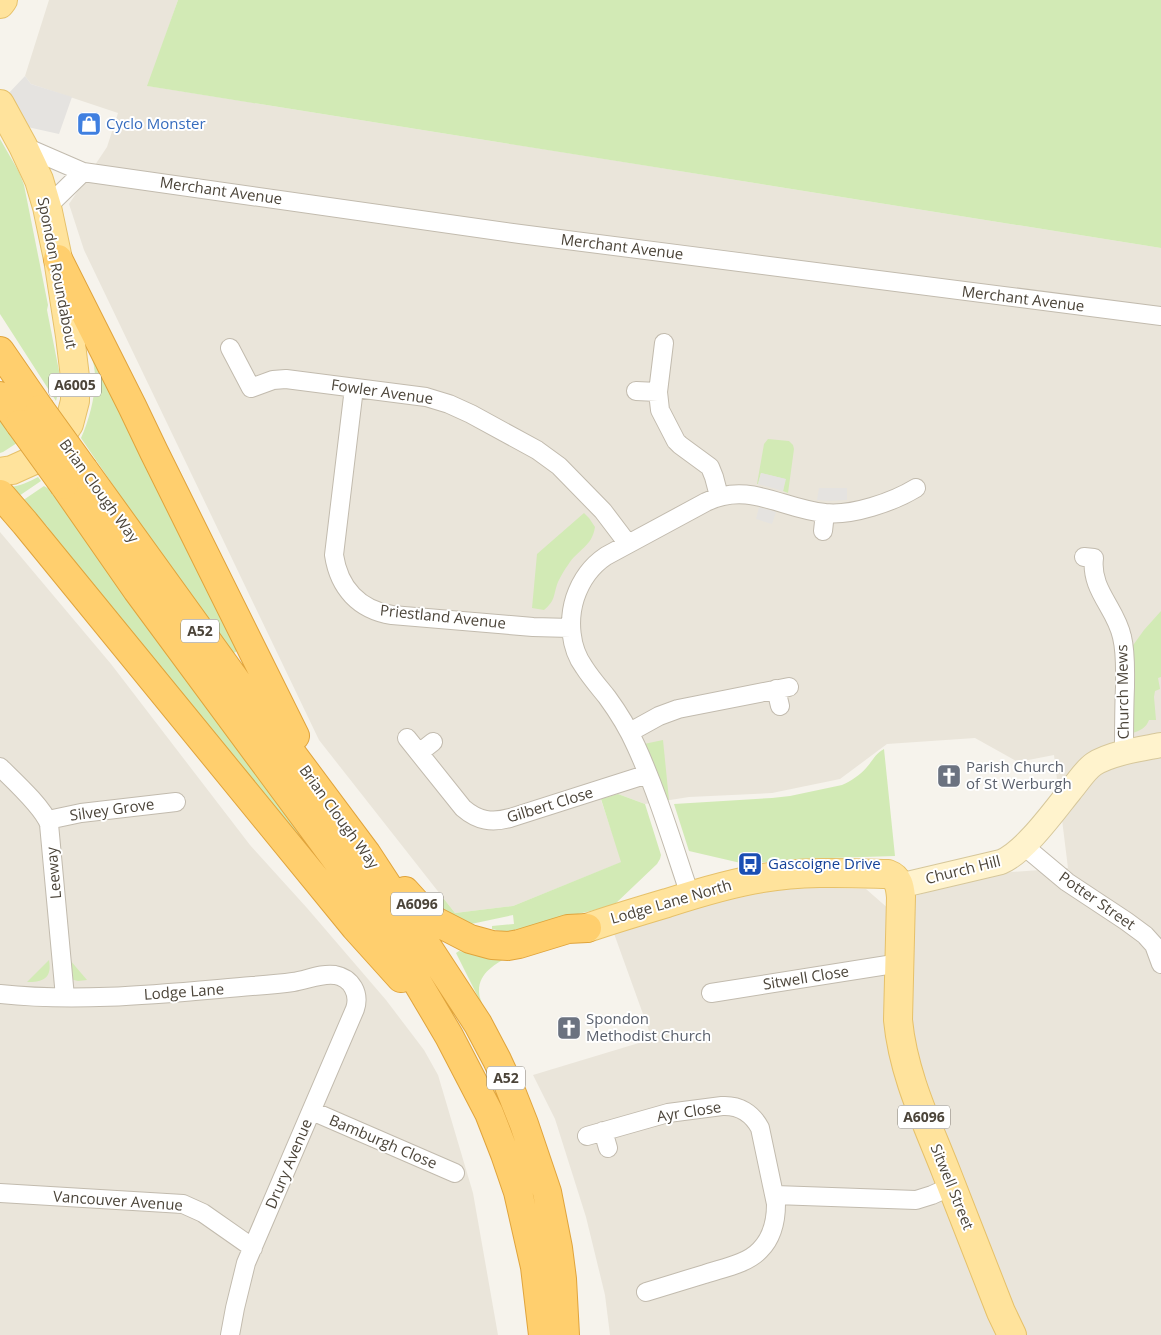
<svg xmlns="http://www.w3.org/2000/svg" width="1161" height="1335" font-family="'Open Sans',sans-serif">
<rect width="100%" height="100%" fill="#f6f3ec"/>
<path fill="#eae5da" d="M 49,0 L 178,0 L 148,86 L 1161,248 L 1161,1335 L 1023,1335 L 940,1134 L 907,1026 L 908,951 L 915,896 L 975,878 L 1011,872 L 1068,868 L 1054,755 L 1018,762 L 975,738 L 887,744 L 840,779 L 772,793 L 689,797 L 645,804 L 618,794 L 601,800 L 622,862 L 513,906 L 455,913 L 319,740 L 84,250 L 69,204 L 107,147 L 118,113 L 31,84 L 25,76 Z
M 0,532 L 111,664 L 250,845 L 307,908 L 386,1000 L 424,1050 L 438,1075 L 473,1193 L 498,1335 L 0,1335 Z
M 767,886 L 866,889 L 890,910 L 888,981 L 1000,1335 L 610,1335 L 605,1295 L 586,1217 L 555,1119 L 533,1075 L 652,1039 L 612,928 Z"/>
<path fill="#d2eab5" d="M 178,0 L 1161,0 L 1161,248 L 147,86 Z
M 0,139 L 19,172 L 24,185 L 48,305 L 47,310 L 61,381 L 56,401 L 0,314 Z
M 91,354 L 192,557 L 236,649 L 236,652 L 233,653 L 230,652 L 151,541 L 81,438 C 90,418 98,388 94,366 C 93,362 92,358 91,354 Z
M 0,418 L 17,443 L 3,452 L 0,453 Z
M 768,439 L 789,441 L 793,445 L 794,449 L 788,493 L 783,491 L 785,479 L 761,473 L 758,484 L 757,484 L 764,444 Z
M 38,477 L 41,481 L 16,498 L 10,487 C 20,486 29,482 38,477 Z
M 44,486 L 49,489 L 128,599 L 328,874 L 237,766 L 240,763 L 56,540 L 47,526 L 22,501 Z
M 584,513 L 589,518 L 595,527 C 592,547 578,549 568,565 C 564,570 561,576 558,582 C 553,595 556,600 544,610 L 532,608 L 537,554 Z
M 1161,611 L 1161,677 L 1158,678 L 1160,689 L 1155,691 L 1154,697 L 1156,720 L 1149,720 C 1146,728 1140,731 1132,733 L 1131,648 L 1144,630 Z
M 663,740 L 669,800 L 665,800 L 644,744 Z
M 884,749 L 895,856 L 800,859 L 745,864 L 689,851 L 674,804 L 772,798 L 790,796 L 842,785 C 851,781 860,775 867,767 C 873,760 876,753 884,749 Z
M 618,794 L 645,804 L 661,855 L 660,859 L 657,864 L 614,905 L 506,932 L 492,929 L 492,926 L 514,924 L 513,915 L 471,924 C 459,922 444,912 436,903 L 444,899 L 455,913 L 513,906 L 621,862 L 601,799 Z
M 459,951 L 478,955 L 512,956 C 497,962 478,973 479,992 C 479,997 482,1002 483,1007 L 456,953 Z
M 64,953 L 87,980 L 78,981 L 70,979 Z
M 49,960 C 52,978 44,982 27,982 Z"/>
<path fill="#e5e3e0" d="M 25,76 L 31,84 L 72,97 L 59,134 L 23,126 L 7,95 Z
M 761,473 L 786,479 L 783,491 L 758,484 Z
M 819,488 L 847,488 L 847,500 L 829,501 L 817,500 Z
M 759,507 L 776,512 L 772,524 L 756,519 Z"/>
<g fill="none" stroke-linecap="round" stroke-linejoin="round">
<defs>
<path id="street" d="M 23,146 L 83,172 L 520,234 L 1161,316
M 47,207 L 83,172
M 664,343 L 658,392 L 660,410 L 676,441 L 680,445 L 710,467 L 714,477 L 719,496
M 230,348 L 251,388 L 273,380 L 286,379 L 426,397 L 449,404 L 471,414 L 537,450 L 559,466 L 603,511 L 628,544
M 354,388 L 334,555 C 339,588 359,610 392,615 L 533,627 L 571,628
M 636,391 L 658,392
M 823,531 L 825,513
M 1084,557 L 1094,558 C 1090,590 1116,608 1122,637 C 1126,653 1125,670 1125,687 C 1124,709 1124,731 1124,753
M 776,689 L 780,706
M 630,732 L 659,716 L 678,709 L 789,687
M 407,738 L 463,808 C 478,821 492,823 510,818 L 648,774
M 419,753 L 433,742
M 0,767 C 13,780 43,807 49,824 L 65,997
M 48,820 L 81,813 L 176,802
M 1024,846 L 1067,882 L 1126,921 L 1145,935 L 1154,945 L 1161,964
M 690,895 C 673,845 658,794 636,746 C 628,728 618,712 607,697 C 599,687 591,678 584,667 C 570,648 568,620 575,598 C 581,580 591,566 606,556 L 706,502 C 749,481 782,509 825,513 C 852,516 893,502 916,488
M 711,993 L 900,963
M 0,994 C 83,1003 168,993 252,986 C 266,985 280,984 293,982 C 307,980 321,973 335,975 C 352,978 360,994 355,1009 L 246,1263 L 235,1308 L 230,1335
M 312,1111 L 455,1173
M 603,1131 L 608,1148
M 587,1136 L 668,1113 L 722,1106 C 739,1105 752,1113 760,1128 L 776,1204 C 776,1220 772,1238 760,1250 C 747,1264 723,1268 705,1274 C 685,1280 666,1286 646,1292
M 0,1193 L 183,1204 L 203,1213 L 253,1248
M 775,1195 L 916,1200 L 932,1195 L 952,1186"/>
<path id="secondary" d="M 899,886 L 1001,862 C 1025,852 1054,811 1071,790 C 1078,782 1085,770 1094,764 C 1111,753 1141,749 1161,745"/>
<path id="primary" d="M 0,4 L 3,0
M 0,104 L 23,146 L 39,180 L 47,207 L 58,259 L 70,336 L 75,377 L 75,401 L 69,424 L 53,448 L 32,461 L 12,470 L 0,472
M 587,928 C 613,919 640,911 667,903 C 698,893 730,883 763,878 C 804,871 847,873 888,874 C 899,878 900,887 901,897 L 898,1020 C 903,1073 926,1121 945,1169 C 964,1217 982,1264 1001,1312 L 1012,1335"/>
<path id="highway" d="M 58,259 L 132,406 L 154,452 L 295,736
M 0,351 L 40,409
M 0,396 L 20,424
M 84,470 L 242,689 L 281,739 L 366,853 L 478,1024 L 497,1060 L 509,1086 L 524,1124 L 547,1192 L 558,1248 L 562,1279 L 565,1335
M 64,485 L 137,590 L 352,881 L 394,943 L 449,1036 L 489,1113 L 505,1154 L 518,1192 L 535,1267 L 543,1335
M 0,494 L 25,523 L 355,927 L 401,978
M 405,891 L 425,913 L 435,921 L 470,939 L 492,945 L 508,946 L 519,944 L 568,929 L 587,928"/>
</defs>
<use href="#street" stroke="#c2bbae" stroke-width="20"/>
<use href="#secondary" stroke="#d6c79b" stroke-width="26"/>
<use href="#primary" stroke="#e6c16a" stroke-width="30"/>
<use href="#highway" stroke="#e0a43c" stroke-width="30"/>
<use href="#street" stroke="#fff" stroke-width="18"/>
<use href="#secondary" stroke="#fff3cd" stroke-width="24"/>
<use href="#primary" stroke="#ffe39c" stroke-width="28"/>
<use href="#highway" stroke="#ffcf6e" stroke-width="28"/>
<defs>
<path id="highway-bridge" d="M 40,409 L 84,470
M 20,424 L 64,485"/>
</defs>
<use href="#highway-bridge" stroke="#e0a43c" stroke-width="30" stroke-linecap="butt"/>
<use href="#highway-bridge" stroke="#ffcf6e" stroke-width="28"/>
</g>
<defs>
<symbol id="shop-square" viewBox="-11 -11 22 22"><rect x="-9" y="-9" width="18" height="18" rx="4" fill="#3f7fe0" stroke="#fff"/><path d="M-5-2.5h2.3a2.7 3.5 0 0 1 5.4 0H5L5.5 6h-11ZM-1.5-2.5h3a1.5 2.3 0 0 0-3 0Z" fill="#fff"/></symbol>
<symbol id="church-square" viewBox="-11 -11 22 22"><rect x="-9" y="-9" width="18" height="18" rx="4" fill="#6b7280" stroke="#fff"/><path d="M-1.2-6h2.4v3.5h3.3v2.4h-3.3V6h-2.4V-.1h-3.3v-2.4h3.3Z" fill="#fff"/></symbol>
<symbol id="bus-square" viewBox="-11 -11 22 22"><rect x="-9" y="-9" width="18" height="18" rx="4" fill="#1a4fb4" stroke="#fff"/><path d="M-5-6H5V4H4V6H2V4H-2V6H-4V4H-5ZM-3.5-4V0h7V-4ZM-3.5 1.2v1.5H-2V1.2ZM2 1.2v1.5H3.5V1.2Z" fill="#fff"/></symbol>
</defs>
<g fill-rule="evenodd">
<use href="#shop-square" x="75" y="110" width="28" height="28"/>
<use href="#church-square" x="935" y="762" width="28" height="28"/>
<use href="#bus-square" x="736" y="850" width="28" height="28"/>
<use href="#church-square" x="555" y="1014" width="28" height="28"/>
</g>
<g text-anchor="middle" stroke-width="4" stroke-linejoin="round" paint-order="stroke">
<g fill="#fff" stroke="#817c74" stroke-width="1">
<rect x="49" y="373.5" width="52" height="23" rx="4"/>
<rect x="181" y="619.5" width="38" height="23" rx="4"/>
<rect x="391" y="892.5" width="52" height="23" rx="4"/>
<rect x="487" y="1066.5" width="38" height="23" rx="4"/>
<rect x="898" y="1105.5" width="52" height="23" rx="4"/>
</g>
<g font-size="14" font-weight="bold" fill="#4b4439">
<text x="75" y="390">A6005</text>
<text x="200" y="636">A52</text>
<text x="417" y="909">A6096</text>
<text x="506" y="1083">A52</text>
<text x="924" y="1122">A6096</text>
</g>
<g font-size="15" fill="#366cbe" stroke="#fff" text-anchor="start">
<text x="106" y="129">Cyclo Monster</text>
</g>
<g font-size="15" fill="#4b4439" stroke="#fff">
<text transform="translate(221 191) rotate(8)" y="5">Merchant Avenue</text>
<text transform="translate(622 247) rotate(7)" y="5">Merchant Avenue</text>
<text transform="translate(57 273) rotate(79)" y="5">Spondon Roundabout</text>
<text transform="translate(1023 299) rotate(7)" y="5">Merchant Avenue</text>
<text transform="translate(382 392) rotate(8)" y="5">Fowler Avenue</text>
<text transform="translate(99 491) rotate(54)" y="5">Brian Clough Way</text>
<text transform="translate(443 617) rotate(6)" y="5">Priestland Avenue</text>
<text transform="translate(1123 692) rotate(-91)" y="5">Church Mews</text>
<text transform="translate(550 805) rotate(-17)" y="5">Gilbert Close</text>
<text transform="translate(112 810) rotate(-8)" y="5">Silvey Grove</text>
<text transform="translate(339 817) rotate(54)" y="5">Brian Clough Way</text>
<text transform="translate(963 870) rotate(-14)" y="5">Church Hill</text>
<text transform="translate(54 873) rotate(-95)" y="5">Leeway</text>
<text transform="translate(1097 901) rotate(35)" y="5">Potter Street</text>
<text transform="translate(671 902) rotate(-16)" y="5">Lodge Lane North</text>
<text transform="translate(806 978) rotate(-9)" y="5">Sitwell Close</text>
<text transform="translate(184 992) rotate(-4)" y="5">Lodge Lane</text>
<text transform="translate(689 1112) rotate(-9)" y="5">Ayr Close</text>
<text transform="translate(383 1142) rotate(23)" y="5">Bamburgh Close</text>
<text transform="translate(289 1164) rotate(-67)" y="5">Drury Avenue</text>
<text transform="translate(952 1187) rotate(68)" y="5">Sitwell Street</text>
<text transform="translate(118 1201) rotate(4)" y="5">Vancouver Avenue</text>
</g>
<g font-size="15" fill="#5b616d" stroke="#fff" text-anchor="start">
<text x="966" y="772">Parish Church<tspan x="966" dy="17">of St Werburgh</tspan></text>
<text x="586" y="1024">Spondon<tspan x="586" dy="17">Methodist Church</tspan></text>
</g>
<g font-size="15" fill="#164399" stroke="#fff" text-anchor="start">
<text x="768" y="869">Gascoigne Drive</text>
</g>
</g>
</svg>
